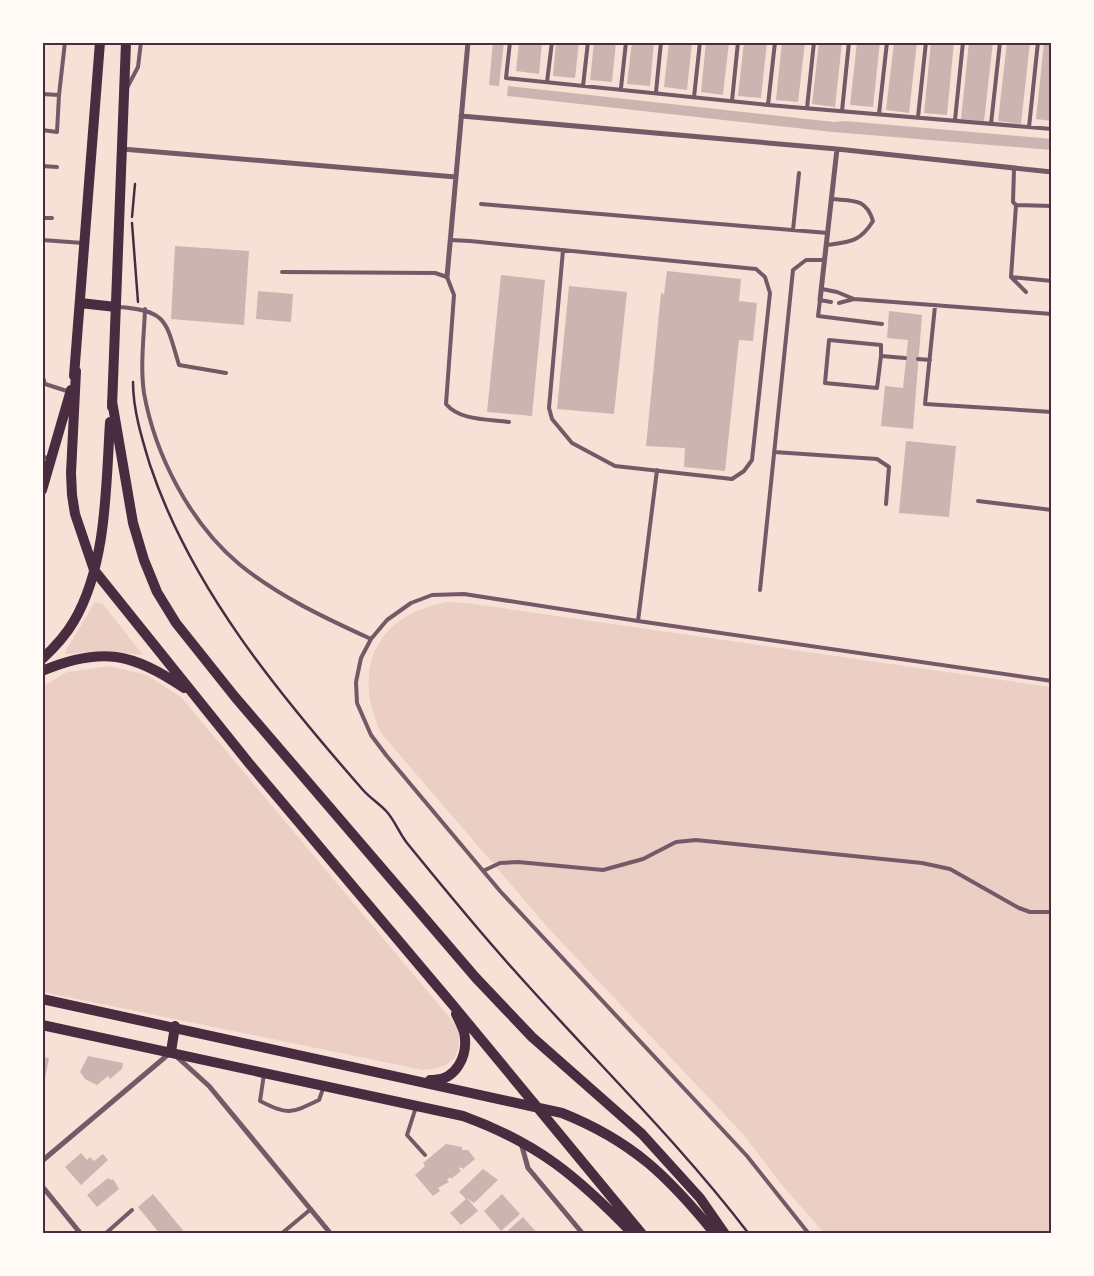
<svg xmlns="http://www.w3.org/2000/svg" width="1094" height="1276" font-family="Ubuntu,sans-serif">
<rect width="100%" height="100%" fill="#f7e1d7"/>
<path fill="#ebcfc5" d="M 95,602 L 103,604 L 143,655 L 102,651 L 66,654 L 65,652 Z
M 447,602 L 467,603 L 1051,687 L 1051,1233 L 824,1233 L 782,1185 L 742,1133 L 550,930 L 381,733 C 351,669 376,615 447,602 Z
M 109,666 L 147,675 L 181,697 L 459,1029 C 461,1058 452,1068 423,1070 L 43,992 L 42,687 L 67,672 Z"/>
<path fill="#ccb4b1" d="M 493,42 L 504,42 L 499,86 L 489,85 Z
M 519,42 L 542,42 L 539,74 L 516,71 Z
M 556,42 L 579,42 L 575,78 L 553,76 Z
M 594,42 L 616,42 L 612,82 L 590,80 Z
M 632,42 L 654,42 L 650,86 L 627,84 Z
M 669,42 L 692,42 L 687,90 L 664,87 Z
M 706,42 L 729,42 L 723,95 L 701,92 Z
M 744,42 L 767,42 L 761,98 L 738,96 Z
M 782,42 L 805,42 L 798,102 L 776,100 Z
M 819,42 L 842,42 L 835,107 L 812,104 Z
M 857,42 L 880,42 L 873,107 L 850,105 Z
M 894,42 L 917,42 L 909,113 L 886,110 Z
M 931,42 L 954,42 L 947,115 L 924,113 Z
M 969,42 L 993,42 L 984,121 L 961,119 Z
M 1007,42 L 1030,42 L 1021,124 L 998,121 Z
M 1044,42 L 1052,42 L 1052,121 L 1036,119 Z
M 508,86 L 834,122 L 845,121 L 1052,139 L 1052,150 L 833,132 L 507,96 Z
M 175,246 L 249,251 L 244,325 L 171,319 Z
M 667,271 L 741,279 L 739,301 L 757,303 L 753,341 L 739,340 L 725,471 L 684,467 L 685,448 L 646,446 L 661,293 L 664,294 Z
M 501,275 L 545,280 L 532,416 L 487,412 Z
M 569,286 L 627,292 L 614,414 L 557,409 Z
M 258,291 L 293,294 L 291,322 L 256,319 Z
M 889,311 L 922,315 L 913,429 L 881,426 L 885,386 L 903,388 L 908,340 L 887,338 Z
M 906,441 L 956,446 L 949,517 L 899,513 Z
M 88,1056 L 123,1063 L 122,1069 L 110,1079 L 108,1076 L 97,1085 L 85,1079 L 80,1072 Z
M 42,1057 L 49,1058 L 43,1089 L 42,1089 Z
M 446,1144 L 462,1147 L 462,1150 L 468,1150 L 475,1159 L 463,1169 L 461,1167 L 459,1169 L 461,1171 L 451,1179 L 450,1177 L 447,1180 L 449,1182 L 438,1188 L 440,1191 L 433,1196 L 415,1175 L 425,1166 L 423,1163 Z
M 81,1153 L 87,1160 L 90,1157 L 94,1161 L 103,1154 L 108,1160 L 81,1185 L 65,1167 Z
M 483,1169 L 498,1180 L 474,1203 L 467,1198 L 478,1211 L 461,1225 L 450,1213 L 466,1199 L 459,1192 Z
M 108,1178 L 111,1180 L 113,1179 L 119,1189 L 97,1207 L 87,1195 Z
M 153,1194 L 186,1234 L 160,1234 L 138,1207 Z
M 502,1194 L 520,1214 L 501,1231 L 484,1211 Z
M 523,1217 L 538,1234 L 504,1234 Z"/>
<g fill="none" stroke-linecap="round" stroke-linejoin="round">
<path stroke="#4a2c40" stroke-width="2.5" d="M 132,217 L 135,184
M 132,223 L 138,302
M 133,382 C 133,410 142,439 150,465 C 191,588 279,694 363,790 C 370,798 380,804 387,812 C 395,821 399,833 407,843 C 442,886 477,929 514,970 C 592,1058 677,1140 749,1234"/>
<path stroke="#755966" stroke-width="4" d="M 510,42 L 506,78 L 768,105 L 1052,129
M 547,82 L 552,42
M 128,86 L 138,67 L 141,42
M 583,86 L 588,42
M 621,88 L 626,42
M 656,92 L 661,42
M 42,94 L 59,95 L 65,42
M 694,97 L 700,42
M 732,101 L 738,42
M 768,105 L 775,42
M 807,108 L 814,42
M 842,111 L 849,42
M 879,114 L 887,42
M 918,117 L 926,42
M 955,120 L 963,42
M 991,124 L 1000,42
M 1029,127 L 1038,42
M 42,130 L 57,132 L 59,95
M 42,166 L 57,167
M 1014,169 L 1013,202 L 1016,205 L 1052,206
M 481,204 L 828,233
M 1016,205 L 1011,277 L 1052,281
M 42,218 L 52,218
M 793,230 L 799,173
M 42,240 L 83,243
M 450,240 L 470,241 L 756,269 L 765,277 L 770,293 L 752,460 L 744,471 L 732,479 L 615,466 L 572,443 L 552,419 L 549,408 L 563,250
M 827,245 C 850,242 860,242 873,221 C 866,198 853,201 832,199
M 282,272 L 435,273 L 447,277 L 454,295 L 446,404 C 460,421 489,419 509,422
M 1011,277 L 1026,292
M 822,289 L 837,292 L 854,299
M 1051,295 L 1052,295
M 831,302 L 820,300 L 818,316 L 882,324
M 839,303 L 854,299 L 1052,314
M 935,306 L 925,404 L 1052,412
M 118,307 C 168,310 166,322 179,365 L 226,373
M 145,309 C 144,337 140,366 144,393 C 155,455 190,523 239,564 C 278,596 325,618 371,639
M 881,356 L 877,388 L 825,383 L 829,340 L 881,345 L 881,356 L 905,358
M 918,359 L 930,360
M 42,374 L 45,384
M 42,383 L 70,392
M 774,452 L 877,459 L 889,467 L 886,504
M 42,456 L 50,459
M 978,501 L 1052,510
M 760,590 L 793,270 L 806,260 L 825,260
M 638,621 L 657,470
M 483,871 L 500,863 L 518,862 L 603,870 L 643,859 L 676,842 L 696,840 L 922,863 L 950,869 L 1019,908 L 1030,912 L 1052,912
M 264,1074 L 260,1101 C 288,1115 290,1114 319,1100 L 324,1086
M 416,1107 L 407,1135 L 425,1155
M 105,1234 L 132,1210
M 281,1234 L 311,1209
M 809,1234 L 747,1156 L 500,891 L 386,755 L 371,735 L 357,703 L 356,682 L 361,658 L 371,639 L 387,620 L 411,603 L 432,595 L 464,594 L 638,621 L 1052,681"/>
<path stroke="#755966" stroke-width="5" d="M 461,116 L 837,149 L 1052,172
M 122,149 L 456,177
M 447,277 L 468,42
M 820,300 L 837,149
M 176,1056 L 209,1086 L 331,1234
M 521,1143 L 528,1168 L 583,1234
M 42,1161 L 170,1053
M 42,1186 L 81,1234"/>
<path stroke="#4a2c40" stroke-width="10" d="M 80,303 L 116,307
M 76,371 L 71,473 L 72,495 L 75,514 L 94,570 L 248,762 L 452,1004 L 642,1234
M 74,376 L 100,42
M 112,401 L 133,523 L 144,560 L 157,592 L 176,623 L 235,697 L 476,978 L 532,1037 L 642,1134 L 700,1198 L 725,1234
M 112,407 L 126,42
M 42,490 L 71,390
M 42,659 C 54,648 66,635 74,621 C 107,565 106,485 110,422
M 42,671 C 101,646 133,653 184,688
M 42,999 L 562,1113 C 632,1141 668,1176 715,1234
M 42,1025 L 463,1116 C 538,1143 578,1177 633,1234
M 171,1052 L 175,1026
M 430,1080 C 456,1082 469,1055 464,1032 C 462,1026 459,1020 456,1014"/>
</g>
<rect width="1094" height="1276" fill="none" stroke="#fffaf5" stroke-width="88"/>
<rect x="44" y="44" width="1006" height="1188" fill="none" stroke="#4a2c40" stroke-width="2"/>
</svg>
